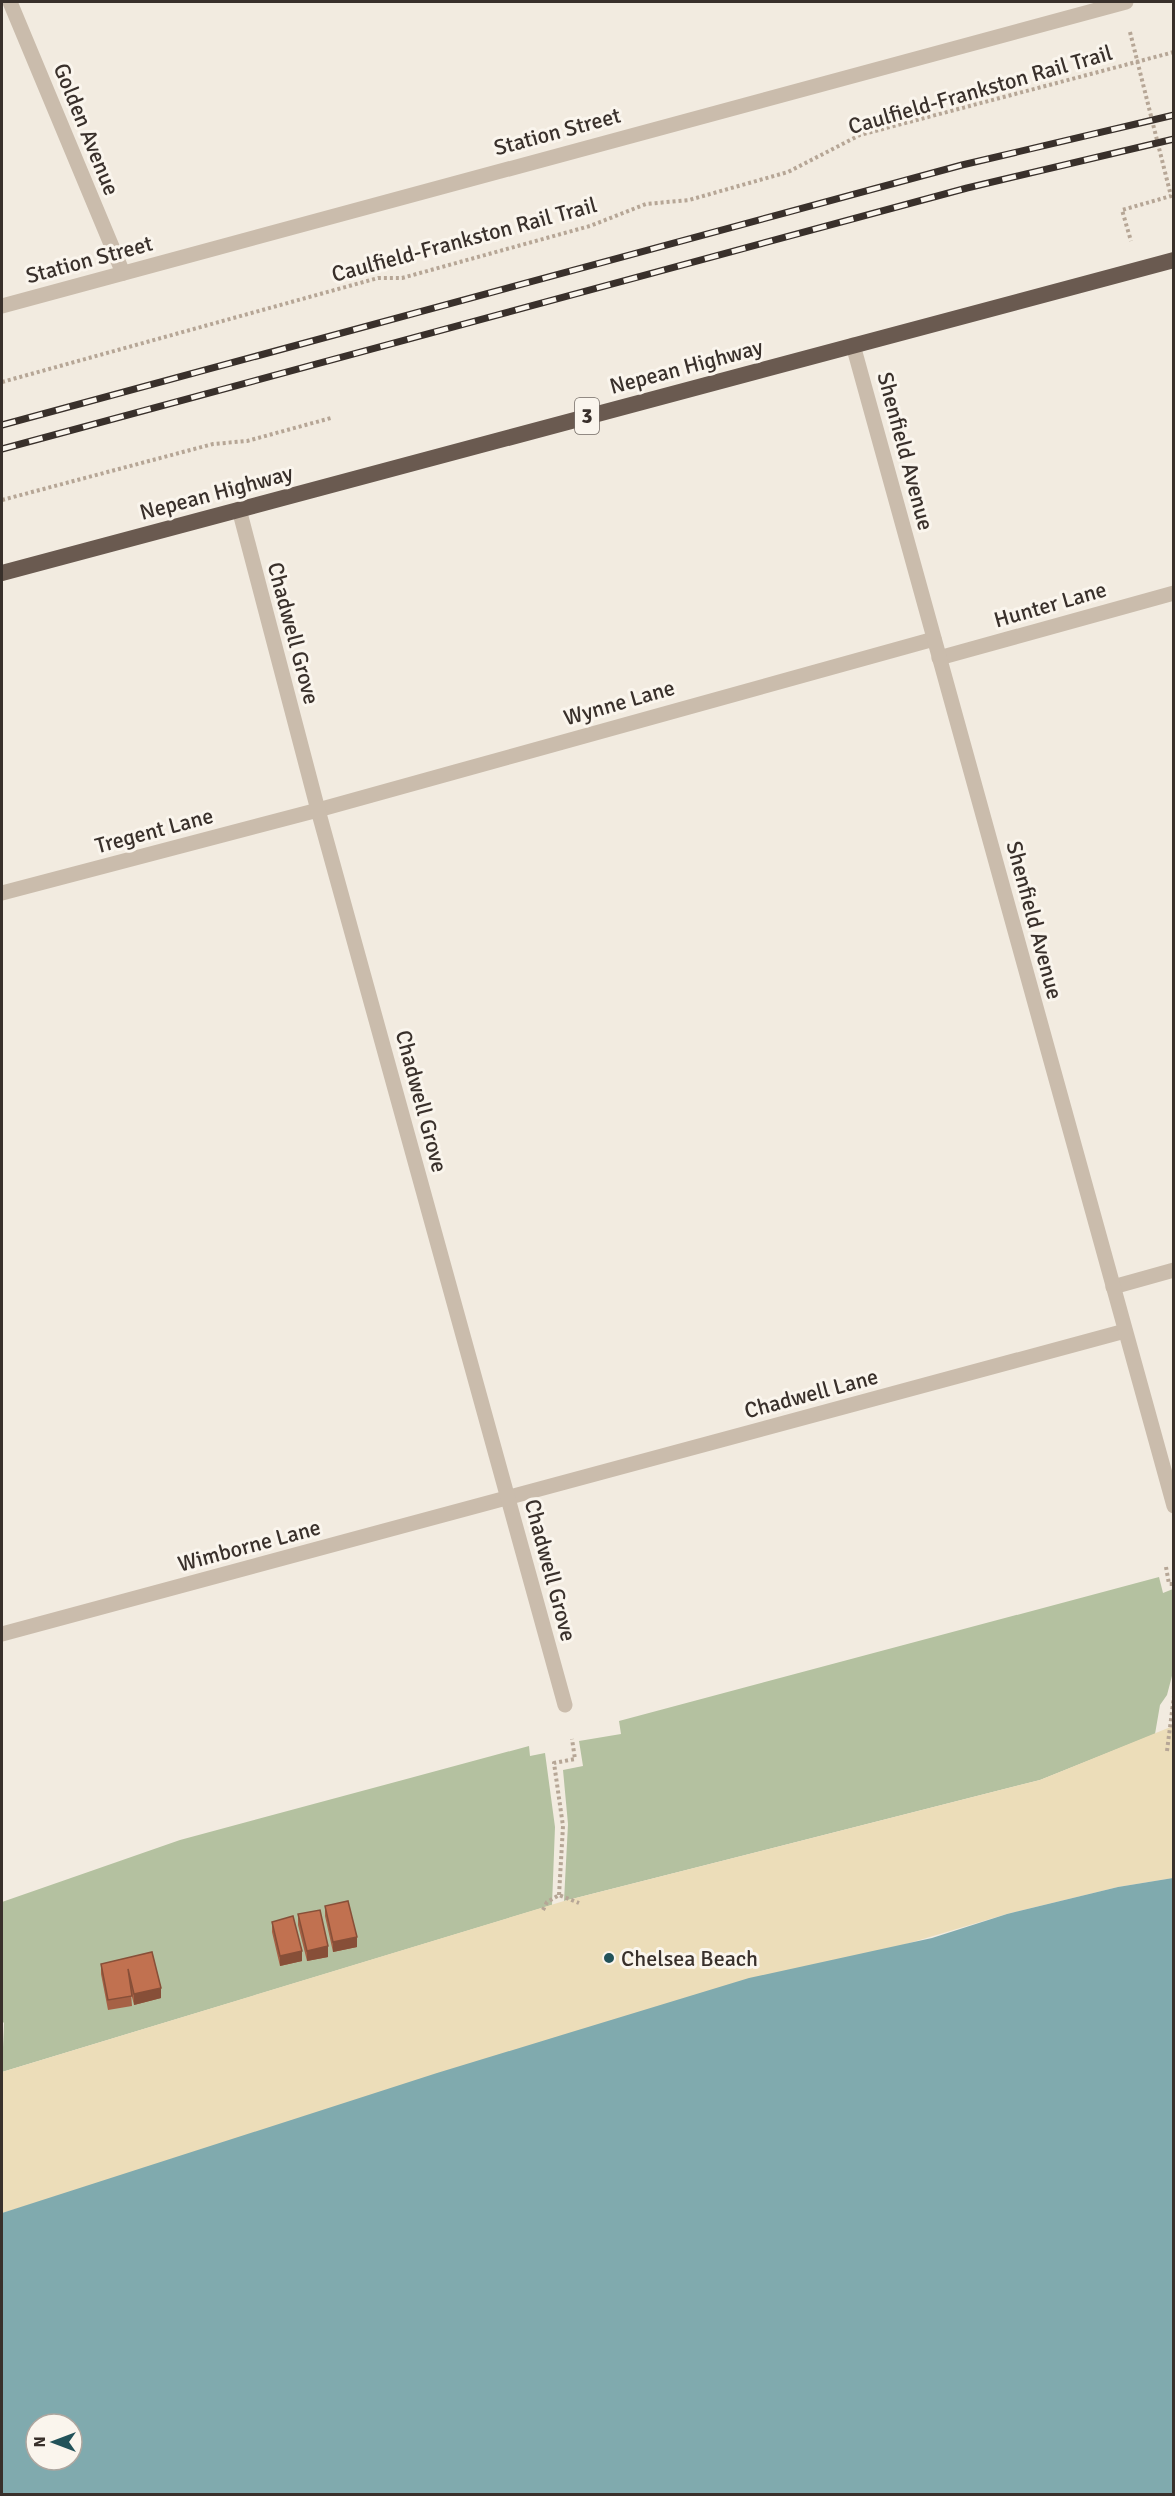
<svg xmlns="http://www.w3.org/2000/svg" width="1175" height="2496" font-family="Signika,sans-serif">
<rect width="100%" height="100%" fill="#f2ebe0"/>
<path fill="#b4c1a0" d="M 1159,1577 L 1163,1593 L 1173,1589 L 1173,1672 L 1167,1695 L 1160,1705 L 1155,1734 L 1040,1780 L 564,1901 L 568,1824 L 563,1770 L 583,1766 L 579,1741 L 621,1734 L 619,1721 Z
M 529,1746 L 530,1756 L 545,1753 L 555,1827 L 552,1905 L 2,2072 L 4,2023 L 2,2021 L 2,1902 L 180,1840 Z"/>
<path fill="#ecddb9" d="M 1173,1726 L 1173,1878 L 1118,1887 L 1007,1914 L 2,2213 L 2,2072 L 564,1901 L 1040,1780 Z"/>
<path fill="#80aaae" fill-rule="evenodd" d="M 1173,1878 L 1173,2494 L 2,2494 L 2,2213 L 437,2073 L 749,1978 L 932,1938 L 1007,1914 L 1118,1887 ZM 36,2424 L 72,2424 L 72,2460 L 36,2460 Z"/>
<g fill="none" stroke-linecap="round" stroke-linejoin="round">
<path stroke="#b6a696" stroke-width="4" stroke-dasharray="3 3" stroke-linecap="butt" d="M 1130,32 L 1171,196 L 1122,210 L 1131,241
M 2,382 L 378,278 L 402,278 L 590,226 L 646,204 L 689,200 L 788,172 L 860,135 L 1174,52
M 2,500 L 213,444 L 247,441 L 331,418
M 1166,1567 L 1169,1584 L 1174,1584
M 1167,1751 L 1174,1696
M 559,1895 L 563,1826 L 554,1763 L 575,1759 L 572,1739
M 543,1910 L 547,1902 L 559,1895 L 579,1903"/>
<path stroke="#cabcac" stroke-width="15" d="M 939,658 L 1174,593
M 2,893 L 318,810 L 934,639
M 1113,1287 L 1174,1270
M 2,1634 L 1125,1331"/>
<path stroke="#cabcac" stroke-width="15" d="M 10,2 L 123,273
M 853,345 L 1174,1506
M 239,509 L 318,810 L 565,1705"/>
<path stroke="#cabcac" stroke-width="15" d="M 2,306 L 1126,2"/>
<path stroke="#6a5a50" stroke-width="16" d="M 2,573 L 1174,260"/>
<defs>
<path id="rail" d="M 2,425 L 962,165 L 1174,115
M 2,449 L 967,188 L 1174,139"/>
</defs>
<use href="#rail" stroke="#39302b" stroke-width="7"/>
<use href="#rail" stroke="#faf5ed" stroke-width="4.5" stroke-dasharray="14" stroke-linecap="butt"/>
</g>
<path fill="#a66145" d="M 325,1906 L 357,1947 L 333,1952 L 325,1916 Z
M 298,1914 L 328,1957 L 307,1961 L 298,1925 Z
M 272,1922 L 302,1961 L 280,1966 L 272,1932 Z
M 152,1952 L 161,1998 L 134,2005 L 131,1993 L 132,2006 L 108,2010 L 101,1974 L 101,1964 Z"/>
<path fill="#874f38" d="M 357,1937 L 357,1947 L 333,1952 L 333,1942 Z
M 328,1946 L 328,1957 L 307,1961 L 307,1951 Z
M 302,1951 L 302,1961 L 280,1966 L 280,1956 Z
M 161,1988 L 161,1998 L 134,2005 L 134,1994 Z"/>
<path fill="#c17150" stroke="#874f38" stroke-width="1.5" d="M 348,1901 L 357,1937 L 333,1942 L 325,1906 Z
M 320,1910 L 328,1946 L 307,1951 L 298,1914 Z
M 293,1916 L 302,1951 L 280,1956 L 272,1922 Z
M 152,1952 L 161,1988 L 134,1994 L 128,1969 L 132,1996 L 108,2000 L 101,1964 Z"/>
<circle fill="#225259" stroke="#faf5ed" stroke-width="2" cx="609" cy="1958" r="6"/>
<g text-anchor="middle" stroke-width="6" stroke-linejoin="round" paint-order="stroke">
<rect fill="#faf5ed" stroke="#736b65" stroke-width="1.5" x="575" y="398" width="24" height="36" rx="4.5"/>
<g font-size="21" font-weight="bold" fill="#39302b">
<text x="587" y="423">3</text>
</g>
<g font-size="22" fill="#39302b" stroke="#faf5ed">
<text transform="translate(980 89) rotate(-16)" y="8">Caulfield-Frankston Rail Trail</text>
<text transform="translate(87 129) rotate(68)" y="8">Golden Avenue</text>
<text transform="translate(557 131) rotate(-15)" y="8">Station Street</text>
<text transform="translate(464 239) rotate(-15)" y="8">Caulfield-Frankston Rail Trail</text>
<text transform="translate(89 259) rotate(-15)" y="8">Station Street</text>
<text transform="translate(686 366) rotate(-15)" y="8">Nepean Highway</text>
<text transform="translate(906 451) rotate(75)" y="8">Shenfield Avenue</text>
<text transform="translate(216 492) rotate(-15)" y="8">Nepean Highway</text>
<text transform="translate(1050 604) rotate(-16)" y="8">Hunter Lane</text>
<text transform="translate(294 633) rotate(75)" y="8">Chadwell Grove</text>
<text transform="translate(619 702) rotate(-16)" y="8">Wynne Lane</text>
<text transform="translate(154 830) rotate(-15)" y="8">Tregent Lane</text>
<text transform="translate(1035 920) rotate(75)" y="8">Shenfield Avenue</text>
<text transform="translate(422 1101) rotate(75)" y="8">Chadwell Grove</text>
<text transform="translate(811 1393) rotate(-15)" y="8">Chadwell Lane</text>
<text transform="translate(249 1545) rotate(-15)" y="8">Wimborne Lane</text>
<text transform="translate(551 1570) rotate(75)" y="8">Chadwell Grove</text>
</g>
<g font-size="22" fill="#39302b" stroke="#faf5ed" text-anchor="start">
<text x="621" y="1966">Chelsea Beach</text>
</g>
</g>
<rect width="1175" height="2496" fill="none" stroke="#39302b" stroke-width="6"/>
<g transform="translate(54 2442) rotate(270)"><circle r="28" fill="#faf5ed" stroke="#ada69f" stroke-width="1.5"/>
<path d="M0-4.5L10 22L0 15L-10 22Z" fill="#225259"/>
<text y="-9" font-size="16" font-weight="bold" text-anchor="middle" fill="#39302b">N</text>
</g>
</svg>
